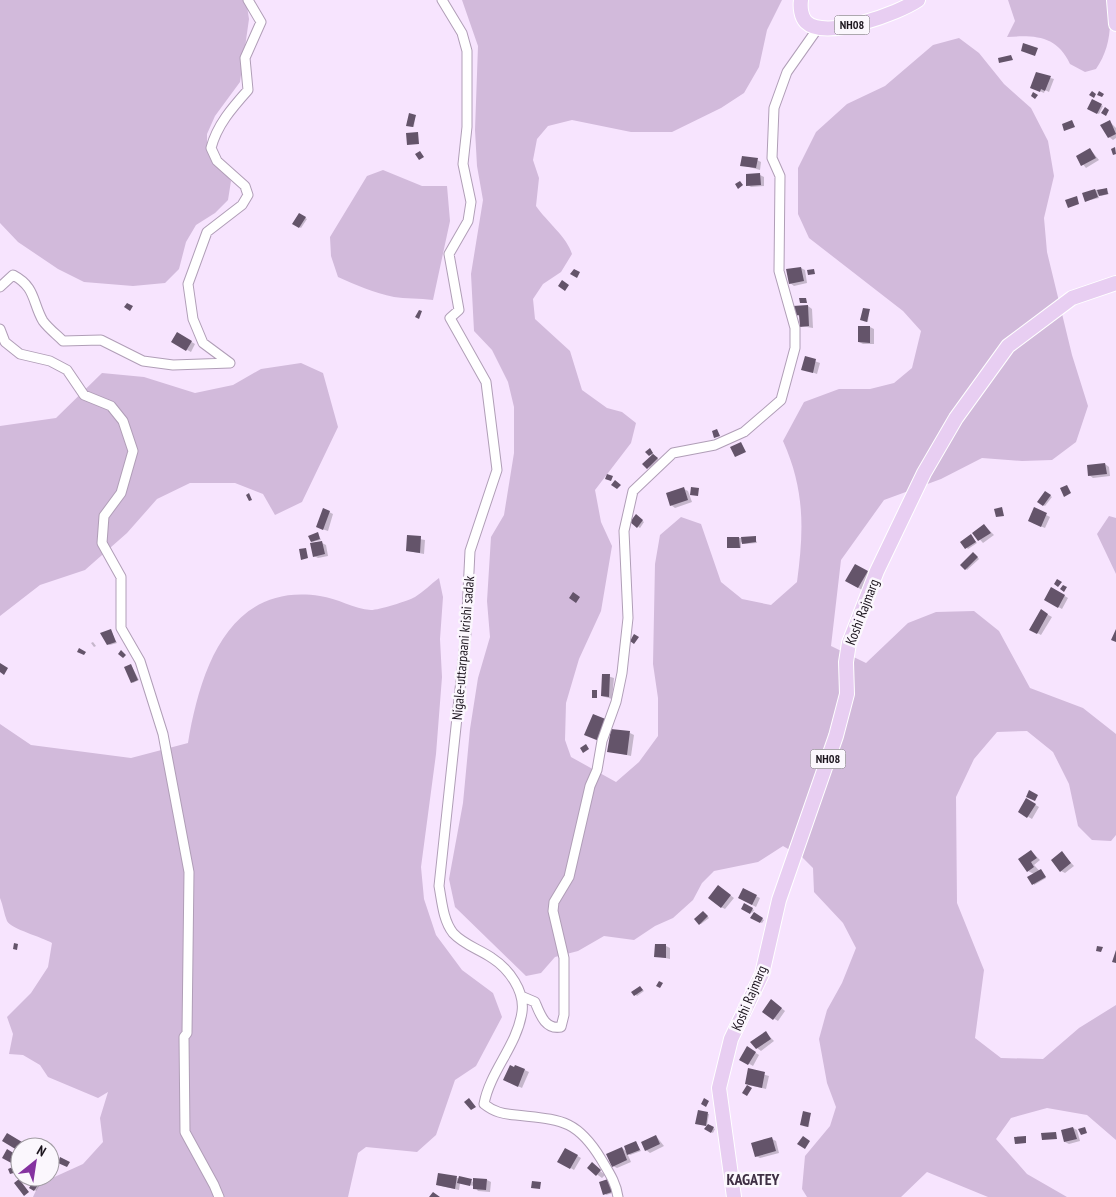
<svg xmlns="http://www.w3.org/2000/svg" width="1116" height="1197" font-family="'PT Sans Narrow',sans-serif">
<rect width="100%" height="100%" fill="#f7e4fe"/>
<path fill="#d2badb" d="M 0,0 L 246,0 L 249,19 L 240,82 L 215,116 L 207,134 L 207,146 L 231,181 L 228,200 L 215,213 L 196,225 L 186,242 L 179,269 L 165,283 L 133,286 L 84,282 L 58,269 L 18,242 L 0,223 Z
M 462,0 L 782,0 L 767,30 L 759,67 L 744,93 L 721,108 L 672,132 L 631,132 L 572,120 L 548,126 L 537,139 L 533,160 L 539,178 L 536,206 C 547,222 567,237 572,254 L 561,272 L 543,284 L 533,299 L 535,319 L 570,351 L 582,390 L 607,408 L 622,412 L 636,423 L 631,443 L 595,490 L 601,522 L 612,546 L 601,611 L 579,659 L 566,703 L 565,740 L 571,757 L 616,782 L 639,762 L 658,736 L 658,698 L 653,664 L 655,564 L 660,535 L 681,517 L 701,524 L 721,582 L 742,599 L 771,605 L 797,582 C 804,530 805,490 783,441 L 804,402 L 839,389 L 870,389 L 894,383 L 912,368 L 921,331 L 903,311 L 809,238 L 798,214 L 798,168 L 816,132 L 847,104 L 885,86 L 933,45 L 959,38 L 979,53 L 1004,84 L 1031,108 L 1048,141 L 1054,176 L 1044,218 L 1047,252 L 1072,355 L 1088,406 L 1076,442 L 1052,460 L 1022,461 L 982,458 L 941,479 L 884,500 L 841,560 L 831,646 L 866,663 L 908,623 L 936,612 L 974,611 L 999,631 L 1030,688 L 1083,708 L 1116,734 L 1116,835 L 1111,841 L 1092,840 L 1078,826 L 1069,784 L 1053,752 L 1027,731 L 997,732 L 974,759 L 956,797 L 957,903 L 984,970 L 975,1038 L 1001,1058 L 1043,1059 L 1079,1028 L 1116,1005 L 1116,1140 L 1087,1115 L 1047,1108 L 1011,1118 L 996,1139 L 1027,1174 L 1067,1197 L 988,1197 L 927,1172 L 901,1197 L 807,1197 L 802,1189 L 805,1156 L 830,1126 L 836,1107 L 827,1083 L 819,1039 L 827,1010 L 842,983 L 856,948 L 843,923 L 814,892 L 813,868 L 802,857 L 783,846 L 758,862 L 714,871 L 702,883 L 693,900 L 673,918 L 655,926 L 634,940 L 604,936 L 578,951 L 555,957 L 541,973 L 526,976 L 455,907 L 449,879 L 463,803 L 470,729 L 478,678 L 490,637 L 487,601 L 491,537 L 504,515 L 514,453 L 514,407 L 508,382 L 492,350 L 474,331 L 471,274 L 483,200 L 477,166 L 475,130 L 478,46 Z
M 1008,0 L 1107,0 C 1113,24 1110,49 1096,69 L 1085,72 L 1070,64 C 1057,36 1036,35 1007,37 L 1015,21 Z
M 383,170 L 422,186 L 447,186 L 450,221 L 433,300 C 420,298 405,299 394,297 C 374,293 356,285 338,277 L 331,256 L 330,237 L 367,176 Z
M 301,363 L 323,373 L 338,427 L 302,502 L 275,515 L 263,494 L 235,483 L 190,483 L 157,499 L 127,533 L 85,570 L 40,585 L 0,616 L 0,426 L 56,418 L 102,373 L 144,377 L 195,393 L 233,385 L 261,369 Z
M 1109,516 L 1116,518 L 1116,574 L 1097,534 Z
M 439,578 L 443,597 L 440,639 L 442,677 L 436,754 L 421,867 L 424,899 L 436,935 L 462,970 L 493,993 L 502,1017 L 476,1066 L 455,1080 L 436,1135 L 417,1152 L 366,1147 L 358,1153 L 348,1197 L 33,1197 L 39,1184 L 83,1164 L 103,1142 L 100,1118 L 108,1092 L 98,1098 L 48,1077 L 40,1065 L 23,1055 L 9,1054 L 13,1034 L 7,1017 L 31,993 L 48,967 L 52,943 C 42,937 11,929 7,921 C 4,914 3,905 0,898 L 0,724 L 31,745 L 131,758 L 188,743 C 200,671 228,582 320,596 C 337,598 354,609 371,610 C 379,610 408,601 415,597 C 423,592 431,584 439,578 Z"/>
<path fill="#0003" d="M 1037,74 L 1054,79 L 1049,92 L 1045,90 L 1044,93 L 1035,89 Z
M 1092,101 L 1103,106 L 1099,114 L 1088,109 Z
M 415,116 L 414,127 L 409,126 Z
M 1110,122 L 1116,128 L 1116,138 L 1113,140 L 1109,137 Z
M 1090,149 L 1099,160 L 1086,168 L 1077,157 Z
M 757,160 L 761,162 L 760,170 L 742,165 Z
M 760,175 L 764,177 L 764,186 L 751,187 L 748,185 Z
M 1106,189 L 1109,194 L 1101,196 L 1098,194 L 1099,198 L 1086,201 L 1095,190 Z
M 300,214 L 307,219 L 301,228 L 294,223 Z
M 801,268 L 805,270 L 807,283 L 794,286 L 790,283 Z
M 808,306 L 812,309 L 813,328 L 801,326 L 801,317 L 795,315 Z
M 869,311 L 868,322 L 863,321 Z
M 870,327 L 874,329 L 874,344 L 863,344 L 859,342 Z
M 178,334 L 195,344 L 191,352 L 173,342 Z
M 806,358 L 820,363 L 817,374 L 803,369 Z
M 650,450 L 659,460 L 649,469 L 652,456 L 650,455 Z
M 1105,464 L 1109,467 L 1110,476 L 1093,478 L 1089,475 Z
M 684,489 L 688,491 L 692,502 L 675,508 L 671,505 Z
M 1046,492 L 1052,497 L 1045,506 L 1039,502 Z
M 1035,509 L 1050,517 L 1045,528 L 1033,523 Z
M 329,512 L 333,514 L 328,531 L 322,529 Z
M 636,516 L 644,522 L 640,528 L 632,522 Z
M 984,525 L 994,535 L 983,543 L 974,533 Z
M 318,533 L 321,540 L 312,542 Z
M 409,537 L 425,540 L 424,554 L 408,551 Z
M 755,537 L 757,543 L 744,544 L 741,542 L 741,548 L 728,548 L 739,538 Z
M 972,537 L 977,543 L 968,549 L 962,542 Z
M 322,543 L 326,545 L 328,556 L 318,558 L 314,556 Z
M 975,554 L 979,559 L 967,570 L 966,569 Z
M 856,566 L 871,574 L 862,590 L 847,581 Z
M 1052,588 L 1068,598 L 1062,609 L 1046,600 Z
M 1041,611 L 1052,617 L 1041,635 L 1030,629 Z
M 111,631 L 117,643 L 110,645 L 108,644 Z
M 93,642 L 96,646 L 94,647 L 91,643 Z
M 131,665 L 139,680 L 133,683 L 132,682 Z
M 604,675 L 614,678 L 612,699 L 602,696 Z
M 630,733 L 634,735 L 631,756 L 609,751 Z
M 1027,800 L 1039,807 L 1032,819 L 1020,812 Z
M 1031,851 L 1040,860 L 1034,865 L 1046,878 L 1034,885 L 1034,874 L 1028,871 Z
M 1062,853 L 1074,866 L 1065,873 L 1061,871 Z
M 722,889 L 734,898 L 725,909 L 721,907 Z
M 743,890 L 760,898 L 756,907 L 739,898 Z
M 744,904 L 754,910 L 752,913 L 764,920 L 762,923 L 752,917 L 754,914 L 743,908 Z
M 705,913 L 709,918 L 701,924 L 699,924 Z
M 666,946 L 670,948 L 670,959 L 656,956 Z
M 640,987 L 644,991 L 637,996 L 633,992 Z
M 775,1003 L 785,1011 L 778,1021 L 763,1012 Z
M 766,1033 L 774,1041 L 761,1051 L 757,1048 Z
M 748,1048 L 759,1055 L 753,1066 L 741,1059 Z
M 516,1066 L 529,1072 L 522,1088 L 509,1082 Z
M 749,1070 L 769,1076 L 766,1089 L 748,1085 Z
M 699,1112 L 709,1114 L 707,1125 L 715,1129 L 713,1133 L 706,1129 L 708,1126 L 698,1124 Z
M 810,1114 L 809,1127 L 803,1126 Z
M 1073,1128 L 1077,1130 L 1080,1141 L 1069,1144 L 1065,1142 Z
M 656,1136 L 664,1146 L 650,1153 L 646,1150 Z
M 772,1139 L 776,1141 L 779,1153 L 760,1158 L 756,1156 Z
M 636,1142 L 641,1151 L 630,1155 L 627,1153 L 631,1162 L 617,1168 L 613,1166 L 622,1148 L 627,1152 Z
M 565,1149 L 581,1158 L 574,1170 L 559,1161 Z
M 50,1164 L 54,1166 L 52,1169 L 50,1168 Z
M 593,1165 L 605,1175 L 602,1178 L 588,1168 Z
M 20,1176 L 38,1179 L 37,1181 L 41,1183 L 36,1191 Z
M 40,1177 L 49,1177 L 47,1181 Z
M 457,1178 L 474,1182 L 487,1180 L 491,1182 L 490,1192 L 478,1191 L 474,1186 L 460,1183 L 459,1190 L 437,1185 Z
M 609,1181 L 613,1193 L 606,1195 L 600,1183 Z"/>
<path fill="#64546a" d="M 1023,43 L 1038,48 L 1035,56 L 1021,51 Z
M 1011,55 L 1013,60 L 999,63 L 998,58 Z
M 1036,72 L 1051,76 L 1045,91 L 1041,89 L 1040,92 L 1030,88 Z
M 1092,91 L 1096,94 L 1094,98 L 1089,95 Z
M 1099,91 L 1104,94 L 1102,97 L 1097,95 Z
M 1033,92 L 1038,95 L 1035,99 L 1031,96 Z
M 1092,99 L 1102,104 L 1097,114 L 1087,109 Z
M 1105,107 L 1109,110 L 1106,116 L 1101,113 Z
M 409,113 L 416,115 L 413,127 L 406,126 Z
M 1072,120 L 1075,127 L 1064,131 L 1062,124 Z
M 1110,120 L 1116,134 L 1108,138 L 1100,125 Z
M 418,132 L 419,144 L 407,145 L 406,133 Z
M 1115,147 L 1116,154 L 1113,155 L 1111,149 Z
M 1090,148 L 1096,158 L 1081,166 L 1076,156 Z
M 420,151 L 424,157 L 419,160 L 415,154 Z
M 742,156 L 758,158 L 756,168 L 740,166 Z
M 760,173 L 761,185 L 746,186 L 746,174 Z
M 740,181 L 743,185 L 738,189 L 735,184 Z
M 1107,188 L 1108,194 L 1099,196 L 1097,190 Z
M 1095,189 L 1098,197 L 1085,202 L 1082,193 Z
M 1077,196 L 1079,204 L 1068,208 L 1065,200 Z
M 299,213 L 306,217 L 299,228 L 292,224 Z
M 801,267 L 804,281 L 789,284 L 786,269 Z
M 574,269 L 580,272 L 577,278 L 570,274 Z
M 814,269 L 815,274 L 808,275 L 807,270 Z
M 562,280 L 569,285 L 565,291 L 558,286 Z
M 799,298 L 806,298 L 807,303 L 800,303 Z
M 127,303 L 133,306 L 130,311 L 124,307 Z
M 808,305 L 809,326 L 800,327 L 799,315 L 794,315 L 793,306 Z
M 863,308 L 870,309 L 867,322 L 860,320 Z
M 419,310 L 422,311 L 419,319 L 415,317 Z
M 858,326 L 870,326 L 870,343 L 858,342 Z
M 177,332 L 192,341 L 186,351 L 171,342 Z
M 805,356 L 816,359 L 813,373 L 801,370 Z
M 717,429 L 720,436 L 714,438 L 712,431 Z
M 741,442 L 746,452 L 735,457 L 730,447 Z
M 650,448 L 653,453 L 649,456 L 645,452 Z
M 653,454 L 658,458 L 647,469 L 642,464 Z
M 1105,463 L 1107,474 L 1088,476 L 1087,465 Z
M 607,474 L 613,476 L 611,481 L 605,479 Z
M 615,480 L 621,485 L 617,489 L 611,485 Z
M 1067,485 L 1071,493 L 1064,497 L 1060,488 Z
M 684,487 L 688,500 L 670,506 L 666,493 Z
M 691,487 L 699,488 L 698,496 L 690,495 Z
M 1045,491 L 1051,495 L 1043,506 L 1037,502 Z
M 249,493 L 252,500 L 249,501 L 246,495 Z
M 1002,507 L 1004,516 L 996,517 L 994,509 Z
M 1034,507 L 1047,513 L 1041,527 L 1028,521 Z
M 323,508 L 330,511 L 323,530 L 316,527 Z
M 636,514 L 643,520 L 637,528 L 630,522 Z
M 984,524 L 991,533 L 978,541 L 972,533 Z
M 318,532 L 320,539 L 311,542 L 308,536 Z
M 971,534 L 976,542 L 965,549 L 960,542 Z
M 407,535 L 421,536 L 420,553 L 406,551 Z
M 756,536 L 756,542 L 742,544 L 741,537 Z
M 727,537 L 739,537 L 740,548 L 727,548 Z
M 322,541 L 325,554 L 313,557 L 310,543 Z
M 306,548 L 308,558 L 301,560 L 299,549 Z
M 973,552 L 978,557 L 965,570 L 960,565 Z
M 855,564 L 868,571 L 858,588 L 845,581 Z
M 1057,579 L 1062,582 L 1058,587 L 1054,584 Z
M 1063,585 L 1067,587 L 1064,592 L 1060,589 Z
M 1051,587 L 1065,595 L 1058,608 L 1044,600 Z
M 573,592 L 580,597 L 576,603 L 569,598 Z
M 1041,609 L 1048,614 L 1037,634 L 1029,630 Z
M 111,629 L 116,642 L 107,645 L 100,633 Z
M 1116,629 L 1116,642 L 1111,640 Z
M 634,634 L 639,637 L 634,644 L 630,641 Z
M 79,648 L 86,652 L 84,655 L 77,652 Z
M 121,650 L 126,655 L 123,658 L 118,654 Z
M 0,663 L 8,668 L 4,675 L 0,672 Z
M 131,664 L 138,680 L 131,683 L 124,667 Z
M 602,674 L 610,674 L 609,697 L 601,696 Z
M 592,690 L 597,690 L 597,698 L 592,698 Z
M 593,714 L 608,720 L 599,741 L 584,735 Z
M 611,729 L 630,731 L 627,755 L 607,752 Z
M 586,744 L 589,749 L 583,753 L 580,748 Z
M 1029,790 L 1038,795 L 1035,801 L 1026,797 Z
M 1026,798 L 1036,804 L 1027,818 L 1018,812 Z
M 1031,850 L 1037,858 L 1031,862 L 1034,867 L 1027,872 L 1018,859 Z
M 1062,851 L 1071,863 L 1060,872 L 1051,860 Z
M 1041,869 L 1046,877 L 1032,885 L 1027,877 Z
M 718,885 L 731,895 L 721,908 L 708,898 Z
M 743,888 L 757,895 L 752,905 L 738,898 Z
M 744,903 L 753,908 L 750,914 L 741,909 Z
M 703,911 L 708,916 L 699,925 L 694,919 Z
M 754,912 L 763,918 L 760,923 L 750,918 Z
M 14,943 L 18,944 L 17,950 L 13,949 Z
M 655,944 L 666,944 L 666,958 L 654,957 Z
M 1097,946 L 1103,947 L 1101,952 L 1096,951 Z
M 1116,950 L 1116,963 L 1112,962 Z
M 659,981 L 663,983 L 660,988 L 656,986 Z
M 640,986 L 643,990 L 634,996 L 631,992 Z
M 771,999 L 782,1008 L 773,1020 L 762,1012 Z
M 766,1031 L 771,1039 L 756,1049 L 750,1042 Z
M 747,1046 L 756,1052 L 748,1065 L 739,1060 Z
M 510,1065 L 514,1067 L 515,1065 L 525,1069 L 518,1087 L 503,1080 Z
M 748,1068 L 765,1072 L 762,1088 L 745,1084 Z
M 747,1085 L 752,1088 L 747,1096 L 742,1093 Z
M 469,1098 L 476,1107 L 471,1110 L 464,1102 Z
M 704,1098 L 709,1101 L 706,1107 L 701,1104 Z
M 698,1110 L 708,1112 L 706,1126 L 695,1124 Z
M 803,1111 L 811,1113 L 808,1127 L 800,1125 Z
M 708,1124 L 714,1127 L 711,1133 L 704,1129 Z
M 1073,1127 L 1077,1139 L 1064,1142 L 1061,1130 Z
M 1085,1127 L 1087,1133 L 1081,1135 L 1078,1129 Z
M 1056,1132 L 1057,1139 L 1042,1140 L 1041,1133 Z
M 7,1133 L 22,1142 L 17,1150 L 2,1141 Z
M 656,1135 L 660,1144 L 645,1151 L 641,1142 Z
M 803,1136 L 810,1141 L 805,1149 L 797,1144 Z
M 1026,1136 L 1026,1143 L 1015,1144 L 1014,1137 Z
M 772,1137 L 776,1151 L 755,1157 L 751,1143 Z
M 23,1141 L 34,1147 L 20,1147 Z
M 636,1141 L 640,1150 L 627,1155 L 624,1146 Z
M 622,1147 L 627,1160 L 612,1167 L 606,1154 Z
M 565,1148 L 578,1155 L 570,1169 L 557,1162 Z
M 7,1149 L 20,1157 L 15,1165 L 2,1158 Z
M 60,1157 L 70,1162 L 67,1167 L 58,1163 Z
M 592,1162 L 601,1170 L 596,1176 L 587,1168 Z
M 15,1166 L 17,1172 L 10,1174 L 8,1169 Z
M 438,1173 L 457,1176 L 455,1189 L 436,1185 Z
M 20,1174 L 20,1177 L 34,1177 L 29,1185 L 17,1178 Z
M 459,1176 L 472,1179 L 470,1186 L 457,1183 Z
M 35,1178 L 40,1182 L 34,1191 L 29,1188 Z
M 473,1178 L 487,1179 L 486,1190 L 473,1189 Z
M 19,1179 L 29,1192 L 24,1196 L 14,1183 Z
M 608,1179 L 612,1192 L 603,1195 L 599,1182 Z
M 532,1181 L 541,1182 L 540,1189 L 531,1188 Z
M 433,1192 L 440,1197 L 429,1197 Z"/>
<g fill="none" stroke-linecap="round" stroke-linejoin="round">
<defs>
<path id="minor" d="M 442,0 L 462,33 L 467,51 L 467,127 L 463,164 L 471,202 L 468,221 L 449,254 L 459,310 L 450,318 L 486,382 L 497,470 L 470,551 L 466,633 L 439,886 C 442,902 443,920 453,933 C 464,945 479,949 492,958 C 509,969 525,991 522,1012 C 517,1046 490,1071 484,1104 C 494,1112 503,1114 516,1115 C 559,1120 576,1118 601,1159 C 608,1171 616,1182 618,1197
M 0,287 L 13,275 C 36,287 32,302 43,321 C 48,328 57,335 63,341 L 101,340 L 143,361 L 173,365 L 230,363
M 0,329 L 5,342 L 20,354 L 50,361 L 67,370 L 84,395 L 111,406 L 123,421 L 133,451 L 121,493 L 104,516 L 102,543 L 121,577 L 121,628 L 140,661 L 163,734 L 189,872 L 187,1033 L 184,1037 L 185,1132 L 214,1185 L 219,1197
M 230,363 L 203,343 L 193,319 L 188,284 L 207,232 L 242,205 L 248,195 L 245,186 L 217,161 L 211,148 C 217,125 232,108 248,90 L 245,58 L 261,22 L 248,0
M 521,996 L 535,1002 C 540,1014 545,1030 561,1027 L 564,1015 L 564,958 L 553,911 L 554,902 L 569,877 L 590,786 L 597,770 L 602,741 L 616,702 L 622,673 L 628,618 L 624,531 L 633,491 L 673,453 L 715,445 L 744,432 L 781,400 L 795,348 L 795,328 L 779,271 L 780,176 L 772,158 L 774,108 L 787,72 L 818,28"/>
<path id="primary" d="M 801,0 C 800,7 801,17 806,22 C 825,41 899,13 918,0
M 1114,0 L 1116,24
M 734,1197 L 719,1088 L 731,1039 L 762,974 L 779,900 L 836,736 L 847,694 L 846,662 L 849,643 L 877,571 L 924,473 L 956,418 L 1008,346 L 1072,298 L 1116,283"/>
</defs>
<use href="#minor" stroke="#b09eb7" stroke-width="11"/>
<use href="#primary" stroke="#fff" stroke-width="16"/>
<use href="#minor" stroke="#fff" stroke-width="9"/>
<use href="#primary" stroke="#e8cef2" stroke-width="14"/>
</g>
<g text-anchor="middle" stroke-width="5" stroke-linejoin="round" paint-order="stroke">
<g fill="#fbf7fd" stroke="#5e5860" stroke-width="1">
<rect x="834.5" y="15.5" width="35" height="19" rx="4"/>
<rect x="810.5" y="749.5" width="35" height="19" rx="4"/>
</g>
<g font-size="12" font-weight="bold" fill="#1b141d">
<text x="852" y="29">NH08</text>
<text x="828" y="763">NH08</text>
</g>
<g font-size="14" fill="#1b141d" stroke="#fbf7fd">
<text transform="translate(862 612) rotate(-69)" y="5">Koshi Rajmarg</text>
<text transform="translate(463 648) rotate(-85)" y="5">Nigale-uttarpaani krishi sadak</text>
<text transform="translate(749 998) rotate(-67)" y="5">Koshi Rajmarg</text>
</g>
<g font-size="16" font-weight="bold" fill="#3f3044" stroke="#fbf7fd">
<text x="753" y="1185">KAGATEY</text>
</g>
</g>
<g transform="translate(35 1162) rotate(30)"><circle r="24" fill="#fbf7fd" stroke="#a19ca3"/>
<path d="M0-4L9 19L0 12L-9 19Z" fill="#8532a0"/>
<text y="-8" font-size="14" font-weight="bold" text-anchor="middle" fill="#1b141d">N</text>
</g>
</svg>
